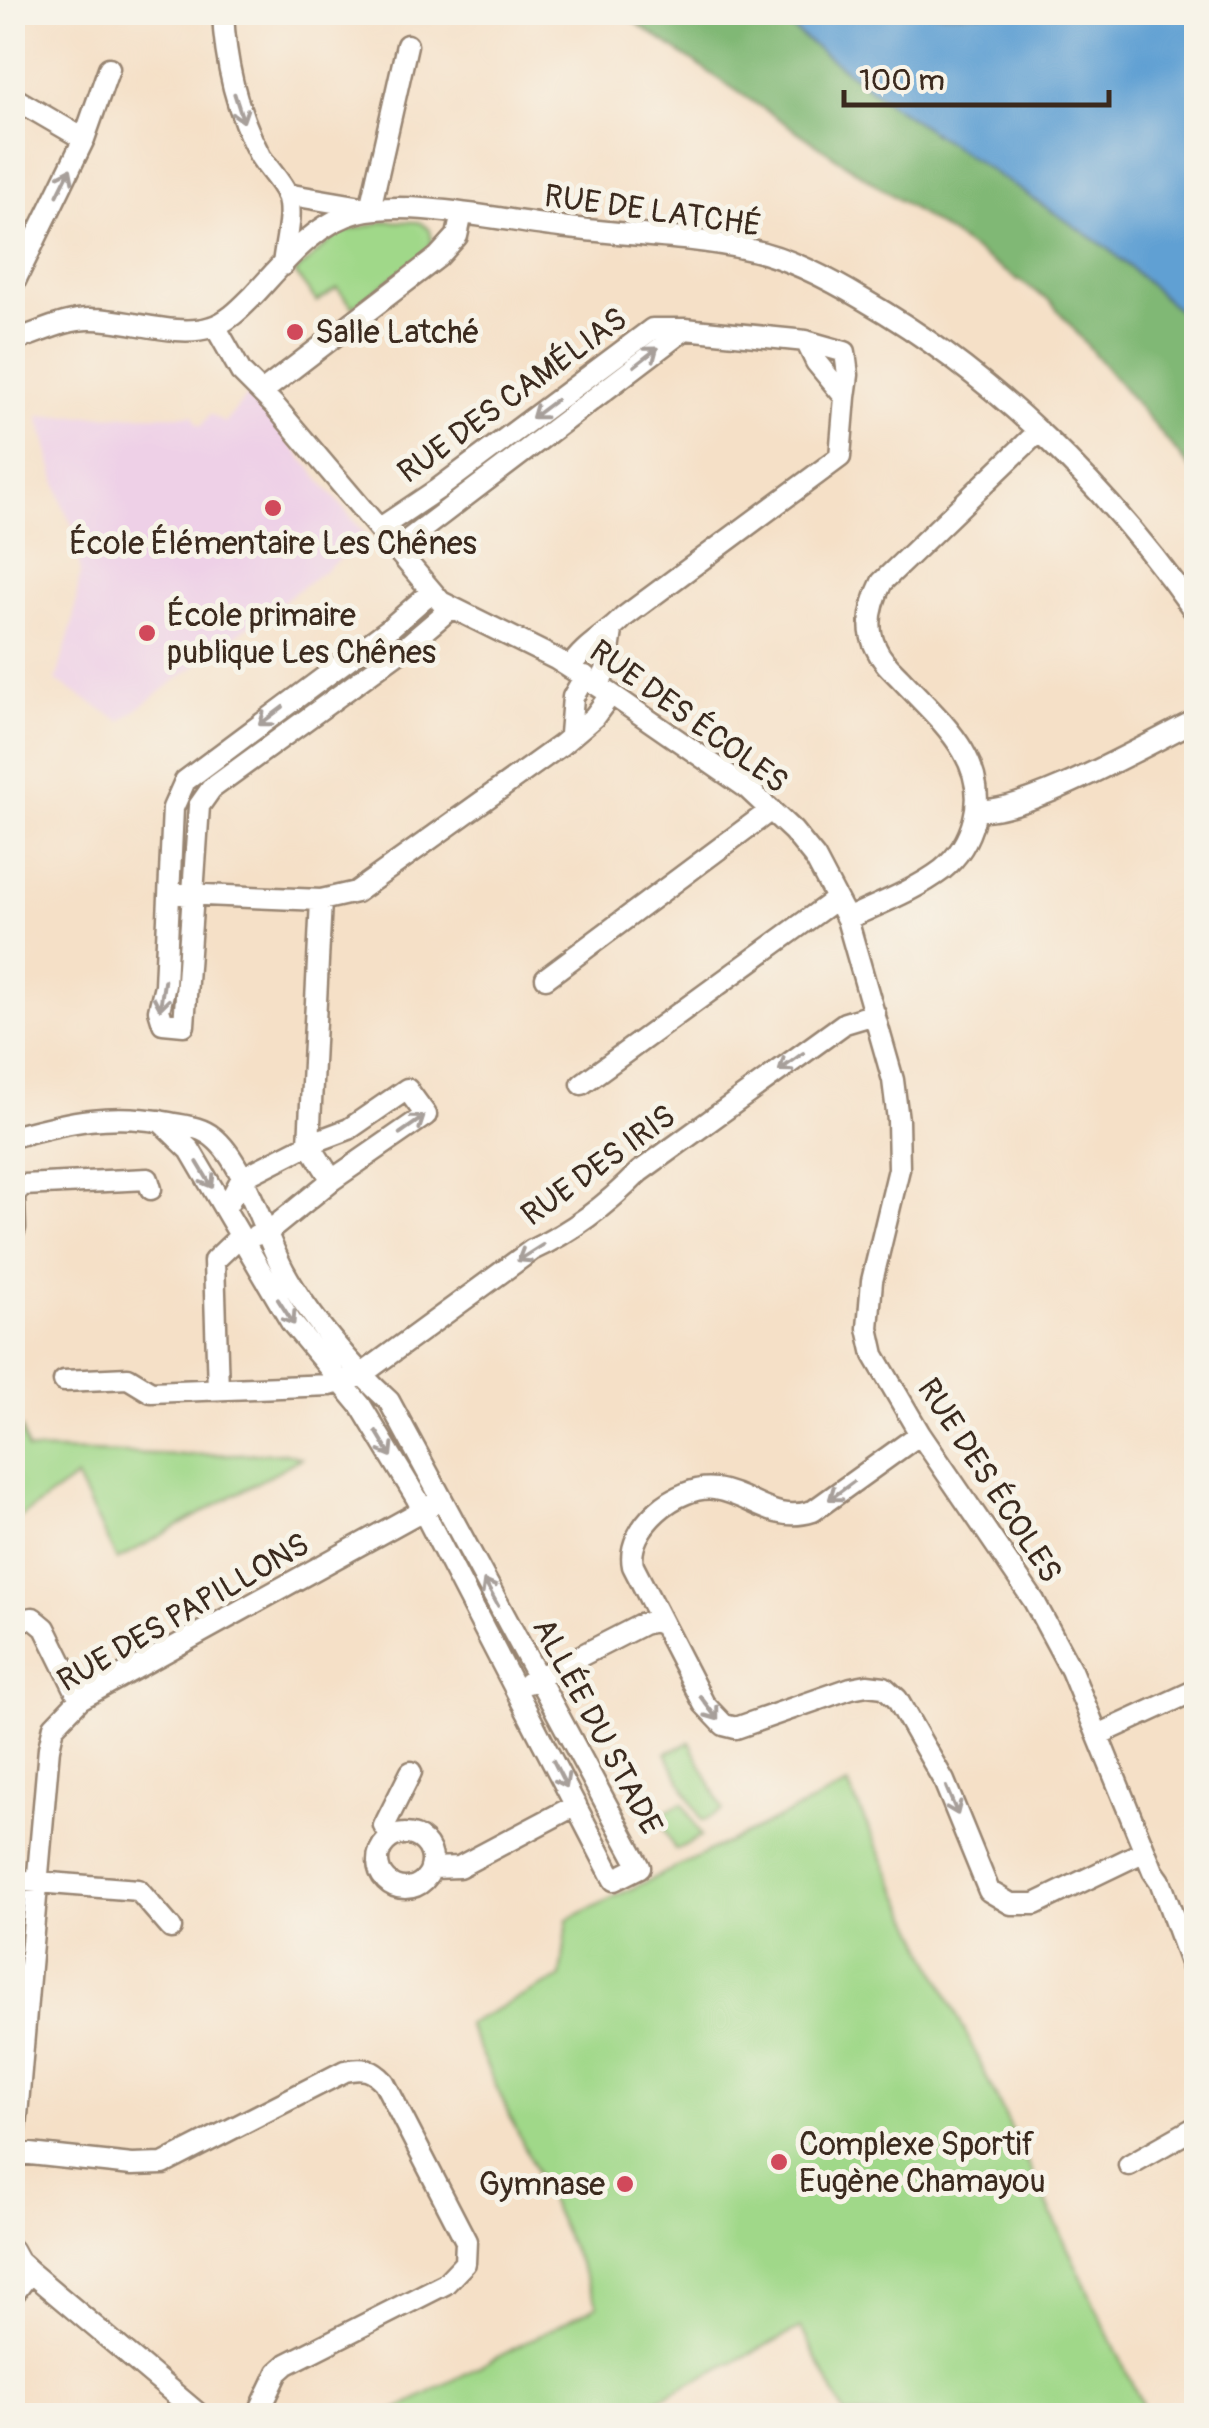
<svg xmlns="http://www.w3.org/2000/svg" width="1209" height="2428" font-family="Pangolin,sans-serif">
<rect width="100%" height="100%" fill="#f7f3e8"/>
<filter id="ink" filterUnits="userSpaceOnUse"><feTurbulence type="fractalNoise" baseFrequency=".01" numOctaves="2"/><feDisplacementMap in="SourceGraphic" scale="20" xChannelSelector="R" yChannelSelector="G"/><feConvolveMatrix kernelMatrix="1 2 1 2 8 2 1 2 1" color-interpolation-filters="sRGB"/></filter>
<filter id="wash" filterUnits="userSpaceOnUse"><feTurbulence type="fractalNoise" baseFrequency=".0048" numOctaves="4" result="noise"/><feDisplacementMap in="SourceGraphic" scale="40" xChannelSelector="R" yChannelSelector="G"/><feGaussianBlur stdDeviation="2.25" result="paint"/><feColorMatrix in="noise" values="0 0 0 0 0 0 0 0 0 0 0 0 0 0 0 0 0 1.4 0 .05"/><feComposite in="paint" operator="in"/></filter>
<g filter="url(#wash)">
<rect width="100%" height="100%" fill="#f5e0c7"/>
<path fill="#eed0e7" d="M 247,395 L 255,401 L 368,538 L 121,721 L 56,681 L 73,622 L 80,574 L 77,536 L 63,506 L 39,416 L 194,415 L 196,423 L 202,426 L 210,414 L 225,423 Z"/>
<path fill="#a0d889" stroke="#6e8154" stroke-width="2.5" d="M 386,221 L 419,222 L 430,229 L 432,241 L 426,253 L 353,307 L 337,288 L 317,302 L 295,273 L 339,233 Z
M 22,1429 L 27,1450 L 188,1455 L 286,1453 L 301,1458 L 117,1560 L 76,1478 L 13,1522 L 13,1434 Z
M 690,1742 L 723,1810 L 702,1821 L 666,1753 Z
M 848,1785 L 1147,2415 L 845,2415 L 801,2328 L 647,2405 L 650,2415 L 386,2415 L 598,2305 L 467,2024 L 561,1977 L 568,1919 Z
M 683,1803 L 701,1837 L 675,1850 L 658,1816 Z"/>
<path fill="#80b875" stroke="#5e714a" stroke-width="2.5" d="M 621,13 L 771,13 L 890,104 L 1109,249 L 1196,326 L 1196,475 L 1051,302 Z"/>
<path fill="#61a0d3" stroke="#4e6578" stroke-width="2.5" d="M 771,13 L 1196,13 L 1196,326 L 1109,249 L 890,104 Z"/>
</g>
<g filter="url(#ink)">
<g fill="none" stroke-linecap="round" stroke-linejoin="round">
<defs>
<path id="street" d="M 223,12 C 225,64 236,110 260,156 C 268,169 281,181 287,195 C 294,215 285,243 283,265
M 12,97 L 84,139
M 286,194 L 368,208
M 370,209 L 407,45
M 12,287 L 84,139 L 109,68
M 215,326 L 241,372 L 274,405 L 441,602 L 556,659 L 611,694 L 747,788 L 793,831 L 815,858 L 847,919 L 893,1080 L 898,1120 L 899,1169 L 872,1281 L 868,1328 L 874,1355 L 920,1434 L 1034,1601 L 1071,1670 L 1153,1871 L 1160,1881 L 1196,1979
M 12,341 C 37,334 66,318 92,319 C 128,319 178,338 211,327 C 228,322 241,308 253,296 C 283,264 314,223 358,212 C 409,199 506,221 560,227 C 622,235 686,236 747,249 C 788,257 829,279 864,300 C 997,377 1108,489 1196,613
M 806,341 L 845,352 L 848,375 L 845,397
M 262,392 L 438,257 L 457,236 L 462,213
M 380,528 L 438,489 L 652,329 L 685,329 L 806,341 L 816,362 L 845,397 L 840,457 L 624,617 C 607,636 584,645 570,668
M 396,549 L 684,330
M 431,592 L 389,629 L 185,781 L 173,808 L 165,985 L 159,1010 L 163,1023 L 184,1025 L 199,806 L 211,789 L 403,649 L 450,609
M 598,685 L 606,671 L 612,631
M 570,734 L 573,697 L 585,676
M 977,810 C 1026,814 1147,744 1196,720
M 181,894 L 321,900
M 847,919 C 878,904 914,891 942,870 C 958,857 969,839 974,819 C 990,759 936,717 900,678 C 891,669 881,660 876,648 C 865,627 872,602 882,582 L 1039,431
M 546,978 L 771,810
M 582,1084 L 836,899
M 12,1137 C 70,1121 111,1112 170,1123 C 185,1126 201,1127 213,1137 C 244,1161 264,1235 284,1271 C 307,1313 353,1369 389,1401 L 640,1867 L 614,1880 L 416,1497 L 361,1406 L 291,1322 L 190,1150 L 160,1121
M 332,1180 L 309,1144 L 321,900 L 356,892 L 561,745 L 594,717 L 611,694
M 12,1196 L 23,1185 L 148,1179 L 151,1189
M 225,1209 L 242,1178 L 309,1144 L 349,1129 L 407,1089 L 426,1115 L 332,1180 L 268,1232 L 256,1235
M 12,1237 L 15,1228 L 14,1196
M 64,1381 L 128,1378 L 151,1392 L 330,1385 L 361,1375 L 532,1250 C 573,1231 608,1204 639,1172 L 845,1023 L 875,1014
M 218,1390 L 214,1261 L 239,1237
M 920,1434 L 813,1511 C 772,1524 753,1495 715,1489 C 678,1484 625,1528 633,1566 L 704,1704 L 724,1725 L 736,1728 L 851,1688 L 867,1685 L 884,1687 L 897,1699 L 944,1781 L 989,1891 L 1011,1904 L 1035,1904 L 1145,1851
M 12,1621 L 33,1618 L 45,1628 L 80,1699
M 528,1683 L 643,1624 L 654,1621 L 661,1624
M 1098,1735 L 1196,1690
M378 1861a27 27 0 1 1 54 0a27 27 0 1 1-54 0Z
M 391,1837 L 384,1826 L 411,1772
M 433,1868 L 459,1867 L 576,1805
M 12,1880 L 138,1890 L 171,1928
M 12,2152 L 132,2165 L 163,2164 L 345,2071 C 363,2067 372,2069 384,2082 L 466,2241 L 465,2263 L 445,2284 L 287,2364 L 278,2372 L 257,2416
M 1129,2165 L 1196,2127
M 12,2173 L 49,1748 L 54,1726 L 80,1699 L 432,1505
M 12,2250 L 18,2261 L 30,2272 L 201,2416
M 12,2296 L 30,2272"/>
</defs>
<use href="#street" stroke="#988572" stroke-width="25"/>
<use href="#street" stroke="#fff" stroke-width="20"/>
</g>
<defs><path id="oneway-shaft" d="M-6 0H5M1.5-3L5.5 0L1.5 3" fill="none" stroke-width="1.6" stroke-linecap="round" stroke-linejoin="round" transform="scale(2.5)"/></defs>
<g stroke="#a79f9a">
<use href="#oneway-shaft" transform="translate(239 108) rotate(72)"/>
<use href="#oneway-shaft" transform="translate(64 182) rotate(-64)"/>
<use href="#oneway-shaft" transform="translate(646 357) rotate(-38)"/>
<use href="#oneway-shaft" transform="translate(544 409) rotate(143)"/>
<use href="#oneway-shaft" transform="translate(271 716) rotate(143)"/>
<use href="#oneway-shaft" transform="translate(162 995) rotate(99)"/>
<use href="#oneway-shaft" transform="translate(791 1062) rotate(144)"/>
<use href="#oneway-shaft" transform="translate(412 1125) rotate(-35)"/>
<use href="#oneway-shaft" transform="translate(205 1175) rotate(59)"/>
<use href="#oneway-shaft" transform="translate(530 1253) rotate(148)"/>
<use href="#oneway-shaft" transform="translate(286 1312) rotate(57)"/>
<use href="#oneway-shaft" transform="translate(384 1444) rotate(59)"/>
<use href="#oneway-shaft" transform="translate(841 1491) rotate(144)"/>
<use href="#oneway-shaft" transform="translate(491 1593) rotate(-119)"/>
<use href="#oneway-shaft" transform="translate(709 1708) rotate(53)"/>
<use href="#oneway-shaft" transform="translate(560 1774) rotate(63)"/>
<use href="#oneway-shaft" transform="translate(952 1801) rotate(67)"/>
</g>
</g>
<g fill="#d1495b" stroke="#f7f3e8" stroke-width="4">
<circle cx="295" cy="332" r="10"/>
<circle cx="273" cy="508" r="10"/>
<circle cx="147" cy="633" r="10"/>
<circle cx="779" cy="2162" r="10"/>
<circle cx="625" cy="2184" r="10"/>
</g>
<g text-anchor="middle" stroke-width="10" stroke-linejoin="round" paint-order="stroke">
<g font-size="32" fill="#3b2a1e" stroke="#f7f3e8">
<text transform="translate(653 210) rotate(8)" y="11">RUE DE LATCHÉ</text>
<text transform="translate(512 395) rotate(-36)" y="11">RUE DES CAMÉLIAS</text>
<text transform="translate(689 716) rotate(36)" y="11">RUE DES ÉCOLES</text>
<text transform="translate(598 1165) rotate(-36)" y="11">RUE DES IRIS</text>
<text transform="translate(990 1480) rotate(57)" y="11">RUE DES ÉCOLES</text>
<text transform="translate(183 1612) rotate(-30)" y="11">RUE DES PAPILLONS</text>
<text transform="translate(598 1726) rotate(62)" y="11">ALLÉE DU STADE</text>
</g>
<g font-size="32" fill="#3b2a1e" stroke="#f7f3e8" text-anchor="start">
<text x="315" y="343">Salle Latché</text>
<text x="273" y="554" text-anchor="middle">École Élémentaire Les Chênes</text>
<text x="167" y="626">École primaire<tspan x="167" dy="37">publique Les Chênes</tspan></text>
<text x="799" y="2155">Complexe Sportif<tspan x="799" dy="37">Eugène Chamayou</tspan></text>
<text x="605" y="2195" text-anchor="end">Gymnase</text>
</g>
</g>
<rect width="1209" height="2428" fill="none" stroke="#f7f3e8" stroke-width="50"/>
<path d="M844 90v15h265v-15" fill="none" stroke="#3b2a1e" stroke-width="5"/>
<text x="859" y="90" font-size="30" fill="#3b2a1e" stroke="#f7f3e8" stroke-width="8" paint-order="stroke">100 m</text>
</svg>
